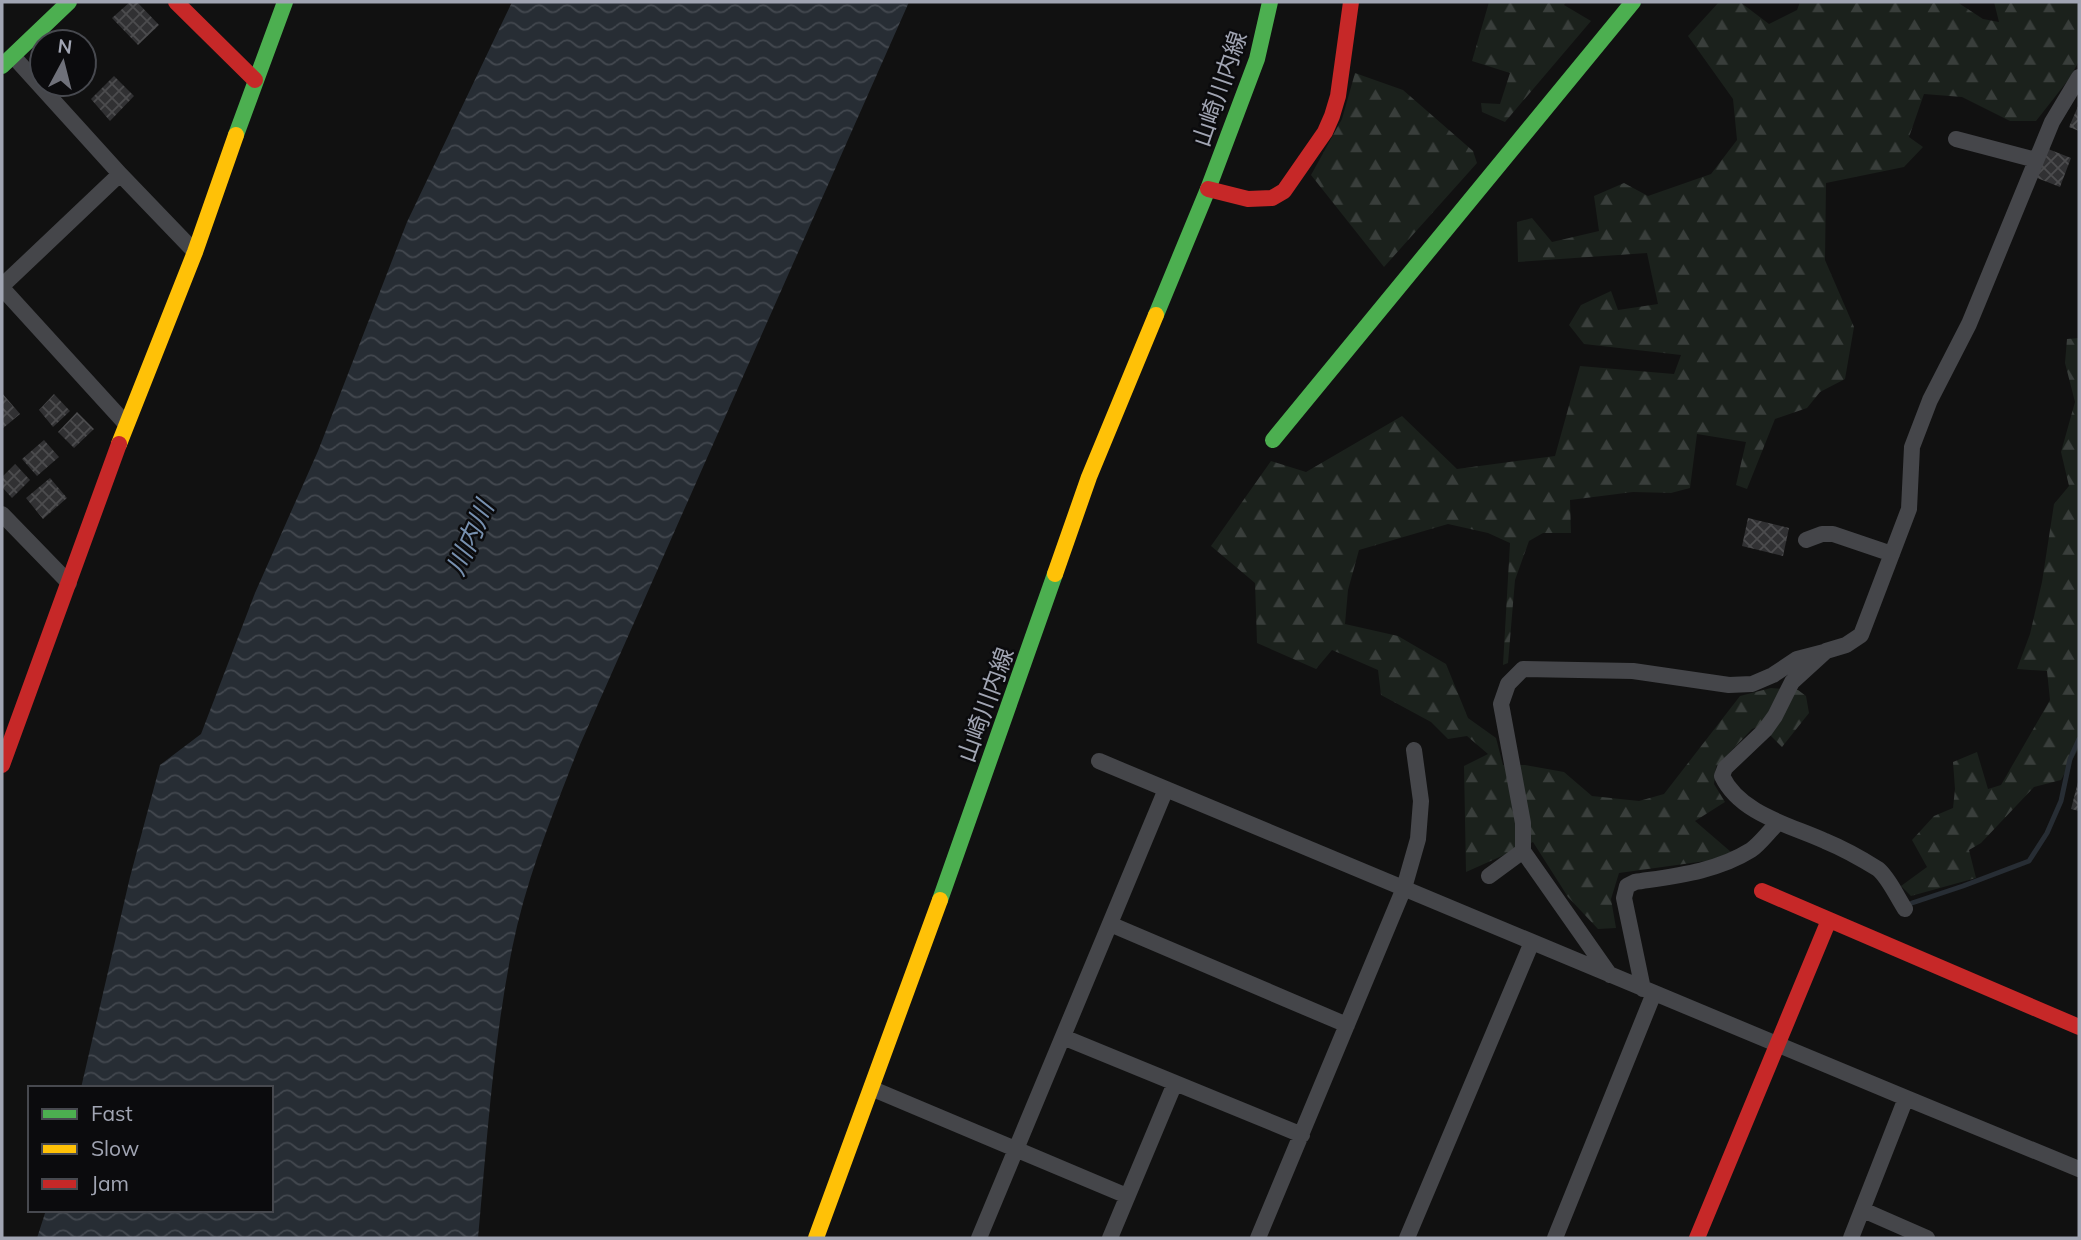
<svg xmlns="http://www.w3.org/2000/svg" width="2081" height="1240" font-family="Mulish,'Noto Sans JP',sans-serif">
<defs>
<pattern id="forest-firs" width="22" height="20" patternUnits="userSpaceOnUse" patternTransform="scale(1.75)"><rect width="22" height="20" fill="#1b211c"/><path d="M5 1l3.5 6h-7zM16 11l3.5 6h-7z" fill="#393e3b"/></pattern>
<pattern id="water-waves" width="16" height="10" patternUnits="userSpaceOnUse" patternTransform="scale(1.75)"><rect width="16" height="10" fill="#272d34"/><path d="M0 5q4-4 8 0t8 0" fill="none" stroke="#43484f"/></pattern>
<pattern id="building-cross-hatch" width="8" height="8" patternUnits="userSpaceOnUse" patternTransform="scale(1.75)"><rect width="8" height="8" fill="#313133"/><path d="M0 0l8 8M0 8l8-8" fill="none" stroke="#4c4c4e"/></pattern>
</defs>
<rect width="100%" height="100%" fill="#111"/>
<path fill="url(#forest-firs)" d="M 1489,2 L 1566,2 L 1564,5 L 1591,21 L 1505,122 L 1482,112 L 1481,103 L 1500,104 L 1510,73 L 1472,61 Z
M 1719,2 L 1740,2 L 1769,24 L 1797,10 L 1800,2 L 1957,2 L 1983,19 L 1999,22 L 1994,2 L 2079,2 L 2079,61 L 2069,79 L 2036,121 L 2010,121 L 1962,97 L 1924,94 L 1909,137 L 1923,147 L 1904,167 L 1826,183 L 1825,260 L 1854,327 L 1845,379 L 1820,392 L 1807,408 L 1775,419 L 1747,489 L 1736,485 L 1746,442 L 1697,434 L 1690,488 L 1671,493 L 1633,492 L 1570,500 L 1571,533 L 1543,533 L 1529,541 L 1515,580 L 1508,663 L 1503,665 L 1510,543 L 1488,533 L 1448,524 L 1359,550 L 1348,590 L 1345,624 L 1398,636 L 1446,664 L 1468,718 L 1496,738 L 1503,765 L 1525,765 L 1564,772 L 1592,796 L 1639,801 L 1664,794 L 1740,696 L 1771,688 L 1798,690 L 1806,696 L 1809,713 L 1782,747 L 1761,726 L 1752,729 L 1716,767 L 1714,784 L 1725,802 L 1695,821 L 1731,852 L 1713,860 L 1619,873 L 1611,899 L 1616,928 L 1598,929 L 1568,897 L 1533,842 L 1466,872 L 1464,766 L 1488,754 L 1467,736 L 1448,739 L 1431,722 L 1381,695 L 1378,670 L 1332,650 L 1316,669 L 1257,643 L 1255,583 L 1211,546 L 1271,461 L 1306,472 L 1402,416 L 1457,469 L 1555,456 L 1580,366 L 1674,374 L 1681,355 L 1584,344 L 1569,325 L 1581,305 L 1611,291 L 1618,310 L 1658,304 L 1647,253 L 1518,262 L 1517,222 L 1532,218 L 1552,242 L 1599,231 L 1594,196 L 1624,183 L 1648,196 L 1711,174 L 1737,140 L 1733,99 L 1688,36 Z
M 1355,73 L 1403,90 L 1473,151 L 1477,163 L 1384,267 L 1311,175 L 1342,119 Z
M 2079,338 L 2079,748 L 2061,780 L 2034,787 L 1981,843 L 1969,850 L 1976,878 L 1911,896 L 1901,886 L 1927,867 L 1912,840 L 1934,816 L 1953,808 L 1955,789 L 1953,762 L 1977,752 L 1988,789 L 2001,785 L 2050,700 L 2047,671 L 2017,669 L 2030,634 L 2042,582 L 2054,504 L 2069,486 L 2061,452 L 2075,402 L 2065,363 L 2067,339 Z"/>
<path fill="url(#water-waves)" d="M 512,2 L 909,2 L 579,747 C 553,813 526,879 512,949 C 493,1044 487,1141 478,1238 L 37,1238 L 46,1210 L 271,1210 L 271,1088 L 81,1088 L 130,877 L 160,765 L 201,734 L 255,593 L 318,451 L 407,222 Z"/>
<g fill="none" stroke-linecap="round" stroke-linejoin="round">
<path stroke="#272d34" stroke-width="5" d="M 1912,903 L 1963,886 L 2029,861 L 2047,833 L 2061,801 L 2070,759 L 2079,739"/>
</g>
<path fill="url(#building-cross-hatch)" d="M 130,2 L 137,2 L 159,25 L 138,45 L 112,18 Z
M 114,76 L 134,96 L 110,121 L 91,99 Z
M 2079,104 L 2079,131 L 2069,127 Z
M 2043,147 L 2071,158 L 2060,187 L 2032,176 Z
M 2,393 L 20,414 L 2,429 Z
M 54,394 L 70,411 L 53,427 L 39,410 Z
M 77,412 L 94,429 L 74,448 L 58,432 Z
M 44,440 L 59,457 L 37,476 L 22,459 Z
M 15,464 L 30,480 L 12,498 L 2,487 L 2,477 Z
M 50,478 L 67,498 L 43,519 L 26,498 Z
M 1748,518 L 1789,528 L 1783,556 L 1742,546 Z
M 2078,782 L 2079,782 L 2079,811 L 2071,809 Z"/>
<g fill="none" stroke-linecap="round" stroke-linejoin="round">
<path stroke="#45464a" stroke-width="16" d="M 13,56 L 120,174 L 195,252
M 1956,139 L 2036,160
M 2,286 L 120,174
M 2,288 L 126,424
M 2,514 L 69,583
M 1806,540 L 1822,534 L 1833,534 L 1892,554
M 1099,761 L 1906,1098 L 2079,1169
M 1523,851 L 1610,975
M 1489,876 L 1523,851 L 1523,823 L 1501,704 L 1508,684 L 1523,669 L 1633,671 L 1729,685 L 1752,684 L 1773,675 L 1797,659 L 1824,652
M 1905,909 C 1897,897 1889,878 1878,869 C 1862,859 1842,848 1825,841 C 1790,825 1740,814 1722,776 L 1725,768 L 1765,730 L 1775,716 L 1792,682 L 1826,651 L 1846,645 L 1861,635 L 1909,509 L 1912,447 L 1930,400 L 1969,324 L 2052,122 L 2079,77
M 1110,924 L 1347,1025
M 1643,989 L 1624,898 L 1627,886 L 1635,882 C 1674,876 1716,872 1751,850 C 1761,843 1769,831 1778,823
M 1063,1037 L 1302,1135
M 873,1089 L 1127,1196
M 1863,1210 L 1927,1238
M 979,1238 L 1166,789
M 1110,1238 L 1175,1083
M 1258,1238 L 1404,888 L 1418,839 L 1421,801 L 1414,750
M 1407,1238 L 1532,942
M 1555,1238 L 1654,993
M 1851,1238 L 1906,1098"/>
<path stroke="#4caf50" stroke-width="16" d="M 2,66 L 69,2
M 236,135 L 285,2
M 1156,315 L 1208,189 L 1257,59 L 1270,2
M 1273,440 L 1633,2
M 940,900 L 1055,574"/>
<path stroke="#ffc107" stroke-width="16" d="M 119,444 L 195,252 L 236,135
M 1055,574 L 1089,477 L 1156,315
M 816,1238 L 940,900"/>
<path stroke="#c62828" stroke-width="16" d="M 176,2 L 255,80
M 1208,189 L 1248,199 L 1272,198 L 1284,191 L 1325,132 L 1332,116 L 1338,96 L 1351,2
M 2,765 L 119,444
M 1762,891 L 2079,1027
M 1697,1238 L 1829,920"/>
</g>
<g text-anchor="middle" stroke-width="5" stroke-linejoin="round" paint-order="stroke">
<g font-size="24" fill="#a1a5b3" stroke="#0b0b0d">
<text transform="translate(1220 89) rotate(-71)" y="8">山崎川内線</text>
<text transform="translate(986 705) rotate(-70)" y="8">山崎川内線</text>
</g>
<g font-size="26" font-style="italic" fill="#7790af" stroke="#0b0b0d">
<text transform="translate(470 538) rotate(-66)" y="9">川内川</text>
</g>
</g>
<rect width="2081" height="1240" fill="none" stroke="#a1a5b3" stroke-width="7"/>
<rect x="28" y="1086" width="245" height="126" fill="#0b0b0d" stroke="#47494f" stroke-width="2"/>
<rect x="42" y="1109" width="35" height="10" fill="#4caf50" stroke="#47494f" stroke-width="2"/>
<text x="91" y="1121" font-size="21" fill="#a1a5b3">Fast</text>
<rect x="42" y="1144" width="35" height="10" fill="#ffc107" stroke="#47494f" stroke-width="2"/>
<text x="91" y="1156" font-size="21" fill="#a1a5b3">Slow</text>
<rect x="42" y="1179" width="35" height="10" fill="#c62828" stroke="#47494f" stroke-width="2"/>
<text x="91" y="1191" font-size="21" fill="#a1a5b3">Jam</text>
<g transform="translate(63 63) rotate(7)"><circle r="33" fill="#0b0b0d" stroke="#47494f" stroke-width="2"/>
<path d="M0-5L12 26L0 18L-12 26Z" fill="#6f717a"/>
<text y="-10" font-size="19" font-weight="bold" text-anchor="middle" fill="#a1a5b3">N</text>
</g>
</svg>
